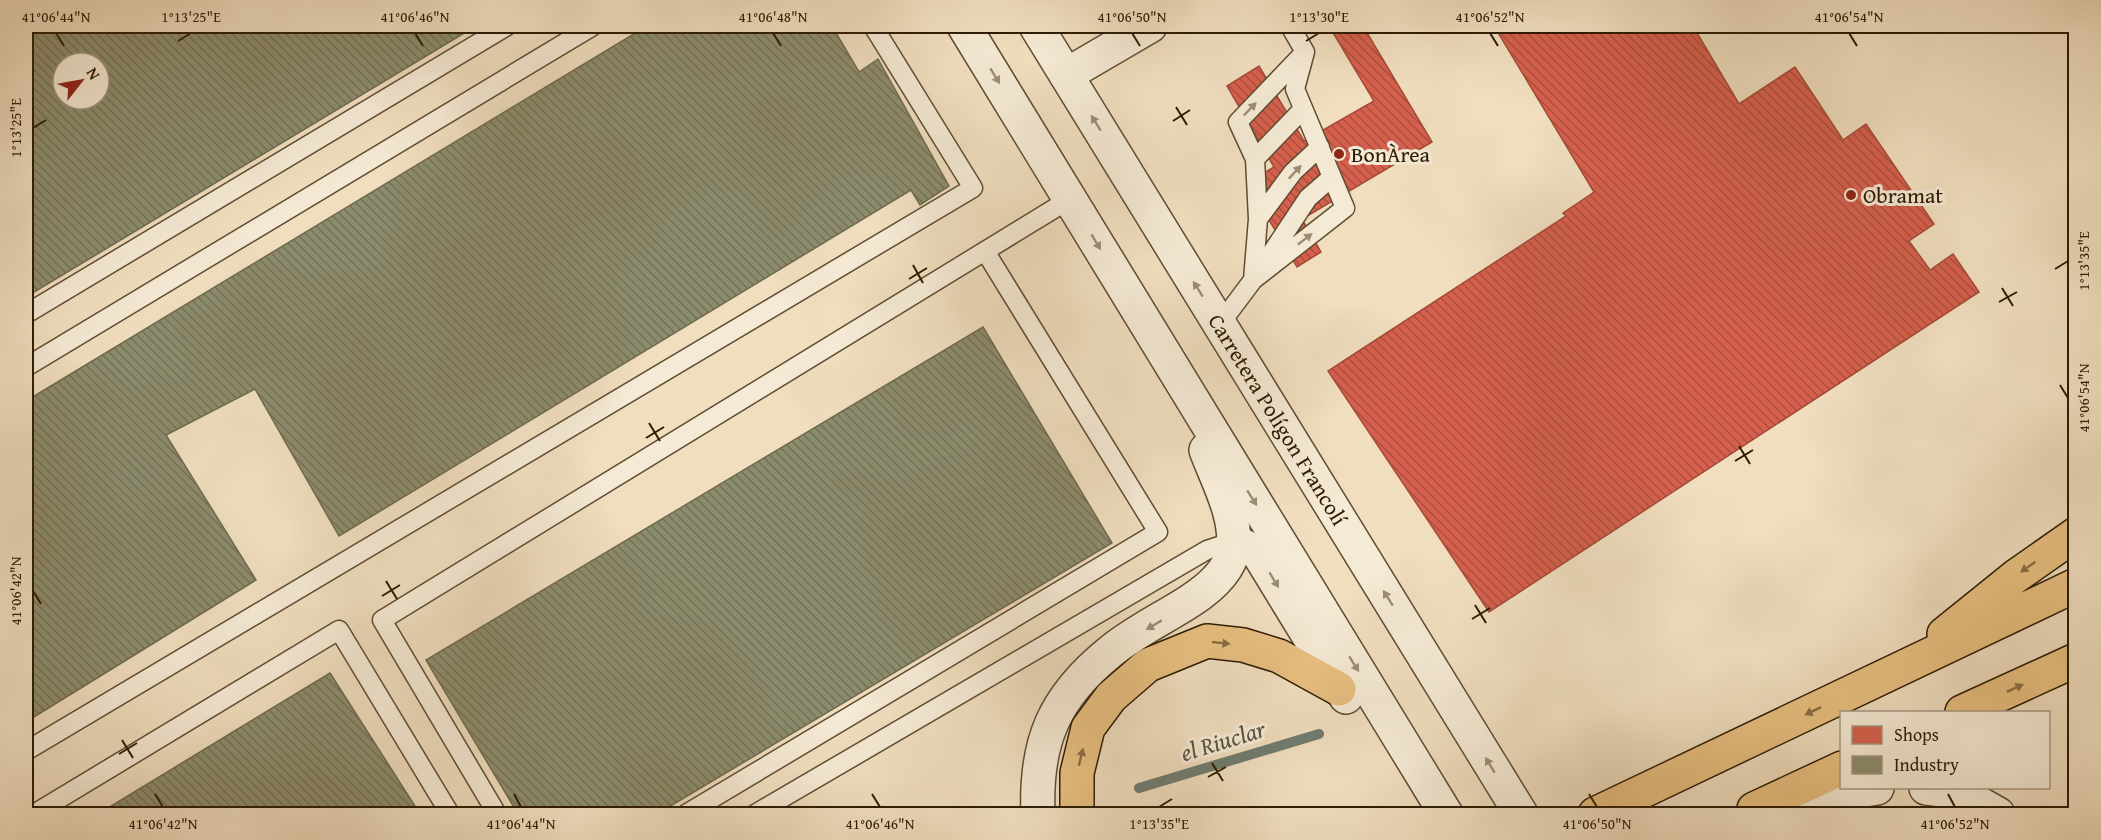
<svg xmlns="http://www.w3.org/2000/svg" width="2101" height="840" font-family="'Gentium Book Plus',serif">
<defs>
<pattern id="shops-back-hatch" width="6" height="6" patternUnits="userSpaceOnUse" patternTransform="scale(1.5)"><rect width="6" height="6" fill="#d6604d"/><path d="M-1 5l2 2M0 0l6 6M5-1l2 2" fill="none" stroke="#ae4e3e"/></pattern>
<pattern id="industry-back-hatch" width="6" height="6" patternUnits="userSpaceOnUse" patternTransform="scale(1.5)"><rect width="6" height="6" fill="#8c8c6e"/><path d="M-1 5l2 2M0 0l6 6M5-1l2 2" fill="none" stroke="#737258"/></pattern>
</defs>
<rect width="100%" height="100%" fill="#f0debf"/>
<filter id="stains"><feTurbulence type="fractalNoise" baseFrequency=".00333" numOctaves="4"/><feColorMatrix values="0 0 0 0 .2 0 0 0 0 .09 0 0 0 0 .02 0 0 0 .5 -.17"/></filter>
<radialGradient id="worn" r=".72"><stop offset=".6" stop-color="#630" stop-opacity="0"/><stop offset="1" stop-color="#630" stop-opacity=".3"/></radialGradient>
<path fill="url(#shops-back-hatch)" stroke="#a34b37" stroke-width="1.5" d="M 1329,26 L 1363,26 L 1432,142 L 1302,219 L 1321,252 L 1297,267 L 1247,183 L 1274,167 L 1227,86 L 1259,66 L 1304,141 L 1374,101 Z
M 1494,26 L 1693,26 L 1739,104 L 1795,67 L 1843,140 L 1866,124 L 1934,224 L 1909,241 L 1930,270 L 1953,254 L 1979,292 L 1489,612 L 1328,371 L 1566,216 L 1563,213 L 1594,192 Z"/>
<path fill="url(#industry-back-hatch)" stroke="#706a4e" stroke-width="1.5" fill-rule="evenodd" d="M 26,26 L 476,26 L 26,297 ZM 63,63 L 99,63 L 99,99 L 63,99 Z
M 647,26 L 832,26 L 859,72 L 878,59 L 949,186 L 920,205 L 911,190 L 339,536 L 255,389 L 166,435 L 256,580 L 26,722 L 26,401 Z
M 983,327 L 1112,543 L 657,814 L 518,814 L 426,660 Z
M 330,673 L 420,814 L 98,814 Z"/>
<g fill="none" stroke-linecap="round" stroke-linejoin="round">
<path stroke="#6f7b6f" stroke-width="10" d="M 1139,788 L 1319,734"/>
<defs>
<path id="service" d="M 1255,159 L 1238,122 L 1304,53
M 1258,219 L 1255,159 L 1303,109
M 1263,266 L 1308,198 L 1332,177
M 1253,280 L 1258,219 L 1293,172 L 1320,147
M 26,314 L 507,26
M 1220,324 L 1253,280 L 1345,208 L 1295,89 L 1305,52 L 1290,26
M 26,367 L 593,26
M 26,751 L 973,188 L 873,26
M 34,814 L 339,630 L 450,814
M 497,814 L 382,620 L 1070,199
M 686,814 L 1158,532 L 985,251
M 755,814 L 1207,550 L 1234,541"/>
<g id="minor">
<path d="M 964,26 L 1446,814"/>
<path id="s1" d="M 1036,26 L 1521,814"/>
<path d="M 1066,75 L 1150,26"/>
<path d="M 1234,541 L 1258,553 L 1346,697"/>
<path d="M 1926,788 L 1959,792 L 1998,814"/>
<path d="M 1772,806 L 1877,788"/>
<path d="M 1038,814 C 1035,743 1053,698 1110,652 C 1134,632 1164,618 1190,601 C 1207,590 1229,572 1233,550 C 1238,517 1217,480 1206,450"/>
</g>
<path id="motorway" d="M 1944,634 L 2016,576 L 2076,534
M 1962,712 L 2076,660
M 1754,809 L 1842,768
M 1077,814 L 1077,773 L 1088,728 L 1111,697 L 1148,665 L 1207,641 L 1243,645 L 1279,656 L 1339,689
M 1595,814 L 2076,585"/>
</defs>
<use href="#service" stroke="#5e4c32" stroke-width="21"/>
<use href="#minor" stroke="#5e4c32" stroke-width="36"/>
<use href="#motorway" stroke="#2d1b03" stroke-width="36"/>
<use href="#service" stroke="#f5ead5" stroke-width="18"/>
<use href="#minor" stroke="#f5ead5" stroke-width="33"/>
<use href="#motorway" stroke="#e8bf80" stroke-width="33"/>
</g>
<defs><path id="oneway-solid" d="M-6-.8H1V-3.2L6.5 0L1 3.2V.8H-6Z" transform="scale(1.5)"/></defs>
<g fill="#9b8d76">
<use href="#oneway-solid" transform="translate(995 76) rotate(59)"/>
<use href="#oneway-solid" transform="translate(1250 109) rotate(-46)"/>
<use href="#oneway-solid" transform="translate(1096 123) rotate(-122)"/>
<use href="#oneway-solid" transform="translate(1295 172) rotate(-47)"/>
<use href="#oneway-solid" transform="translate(1305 239) rotate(-38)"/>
<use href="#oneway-solid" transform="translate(1096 242) rotate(59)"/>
<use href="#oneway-solid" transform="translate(1198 289) rotate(-122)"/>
<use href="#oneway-solid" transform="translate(1252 498) rotate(58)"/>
<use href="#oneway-solid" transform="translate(1274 580) rotate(59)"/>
<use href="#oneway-solid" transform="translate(1388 598) rotate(-122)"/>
<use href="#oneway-solid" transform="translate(1154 625) rotate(149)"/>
<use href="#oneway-solid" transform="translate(1354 664) rotate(58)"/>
<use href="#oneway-solid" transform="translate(1490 765) rotate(-121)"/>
</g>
<g fill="#8a6d42">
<use href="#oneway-solid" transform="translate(2028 567) rotate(145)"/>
<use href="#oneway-solid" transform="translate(1221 643) rotate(6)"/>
<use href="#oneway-solid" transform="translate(2015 688) rotate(-25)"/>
<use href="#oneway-solid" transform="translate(1813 711) rotate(154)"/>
<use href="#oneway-solid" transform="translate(1081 757) rotate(-76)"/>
</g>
<path fill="none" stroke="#2d1b03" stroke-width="2" d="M 56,33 L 64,46M 415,33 L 423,46M 773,33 L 781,46M 1132,33 L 1140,46M 1490,33 L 1498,46M 1849,33 L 1857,46M 178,41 L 191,33M 1306,41 L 1319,33M 1176,107 L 1187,125M 1173,121 L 1190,110M 33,128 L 46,120M 913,265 L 923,283M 2055,269 L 2068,261M 909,279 L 927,268M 2002,288 L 2013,306M 1999,302 L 2017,292M 2060,385 L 2068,398M 649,423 L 660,441M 646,438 L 664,427M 1739,446 L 1750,464M 1735,461 L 1753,450M 386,581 L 397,599M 33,591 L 41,604M 382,596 L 400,585M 1475,605 L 1486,623M 1472,619 L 1490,608M 122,740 L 133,758M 119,754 L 137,743M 1212,763 L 1223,781M 1208,777 L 1226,767M 155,794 L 163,807M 514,794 L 521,807M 872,794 L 880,807M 1589,794 L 1597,807M 1948,794 L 1955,807M 1159,807 L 1172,799"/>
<g fill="#8f2418" stroke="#f5ead5" stroke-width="2">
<circle cx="1339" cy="154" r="6"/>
<circle cx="1851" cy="195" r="6"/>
</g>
<g text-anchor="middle" stroke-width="6" stroke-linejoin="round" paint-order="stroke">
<g font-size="22" fill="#2d1b03" stroke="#f5ead5" text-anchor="start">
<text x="1351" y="162">BonÀrea</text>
<text x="1863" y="203">Obramat</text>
</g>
<g font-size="22" fill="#2d1b03" stroke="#f5ead5">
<text dy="8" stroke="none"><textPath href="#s1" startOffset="462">Carretera Polígon Francolí</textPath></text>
</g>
<g font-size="24" font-style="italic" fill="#545342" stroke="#f5ead5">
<text transform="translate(1223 741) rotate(-17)" y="8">el Riuclar</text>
</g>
</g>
<rect width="2101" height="840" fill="none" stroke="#f0debf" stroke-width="66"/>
<rect x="1840" y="711" width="210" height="78" fill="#f5ead5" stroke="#a59781" stroke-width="1.5"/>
<rect x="1852" y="726" width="30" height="18" fill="#d6604d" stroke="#a59781" stroke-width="1.5"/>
<text x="1894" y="741" font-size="18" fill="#2d1b03">Shops</text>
<rect x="1852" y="756" width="30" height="18" fill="#8c8c6e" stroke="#a59781" stroke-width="1.5"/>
<text x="1894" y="771" font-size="18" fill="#2d1b03">Industry</text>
<g transform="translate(81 81) rotate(59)"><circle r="28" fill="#f5ead5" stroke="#a59781" stroke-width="1.5"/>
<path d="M0-4.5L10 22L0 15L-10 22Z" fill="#8f2418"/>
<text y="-9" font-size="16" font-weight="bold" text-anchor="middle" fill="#2d1b03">N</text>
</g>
<rect x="33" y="33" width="2035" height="774" fill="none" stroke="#2d1b03" stroke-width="2"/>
<g font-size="15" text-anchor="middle" fill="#2d1b03">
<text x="56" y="22">41°06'44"N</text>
<text x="191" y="22">1°13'25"E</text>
<text x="415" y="22">41°06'46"N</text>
<text x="773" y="22">41°06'48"N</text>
<text x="1132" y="22">41°06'50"N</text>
<text x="1319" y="22">1°13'30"E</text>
<text x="1490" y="22">41°06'52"N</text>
<text x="1849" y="22">41°06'54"N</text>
<text transform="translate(16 128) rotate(-90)" y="5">1°13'25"E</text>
<text transform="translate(2084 261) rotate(-90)" y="5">1°13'35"E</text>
<text transform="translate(2084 398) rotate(-90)" y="5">41°06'54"N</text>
<text transform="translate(16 591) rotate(-90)" y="5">41°06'42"N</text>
<text x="163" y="829">41°06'42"N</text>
<text x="521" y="829">41°06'44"N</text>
<text x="880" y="829">41°06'46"N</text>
<text x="1159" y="829">1°13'35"E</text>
<text x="1597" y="829">41°06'50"N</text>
<text x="1955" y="829">41°06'52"N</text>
</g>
<rect width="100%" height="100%" filter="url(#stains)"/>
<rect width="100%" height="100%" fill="url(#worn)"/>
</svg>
